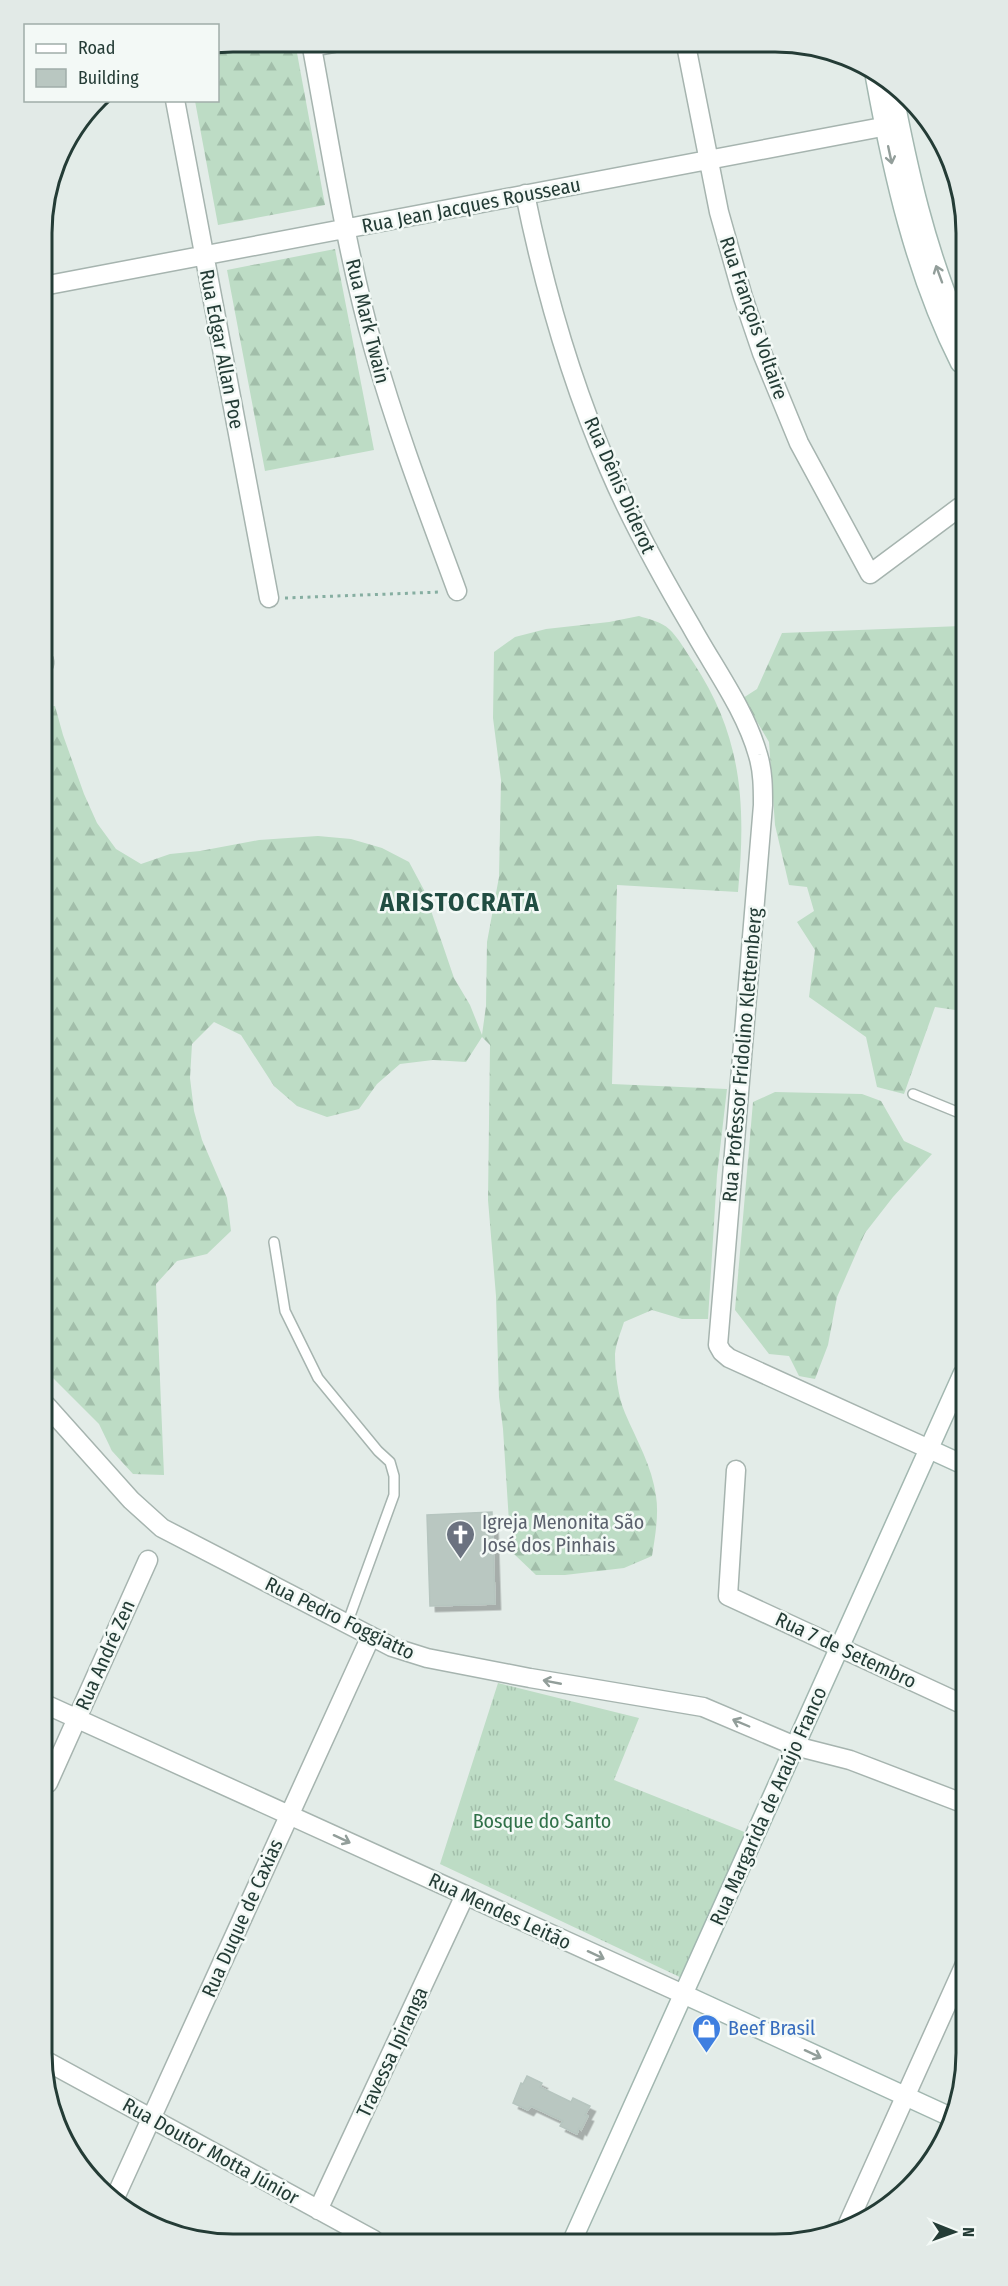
<svg xmlns="http://www.w3.org/2000/svg" width="1008" height="2286" font-family="'Fira Sans Condensed',sans-serif">
<defs>
<pattern id="grass-tufts" width="24" height="20" patternUnits="userSpaceOnUse" patternTransform="scale(1.5)"><rect width="24" height="20" fill="#bddcc5"/><path d="M3 7l-1-3M5 7V3M7 7l1-3M15 17l-1-3M17 17v-4M19 17l1-3" fill="none" stroke="#a2beaa"/></pattern>
<pattern id="forest-firs" width="22" height="20" patternUnits="userSpaceOnUse" patternTransform="scale(1.5)"><rect width="22" height="20" fill="#bddcc5"/><path d="M5 1l3.5 6h-7zM16 11l3.5 6h-7z" fill="#a2beaa"/></pattern>
<filter id="shadow"><feDropShadow dx="5.5" dy="5.5" stdDeviation="0" flood-color="#0004"/></filter>
</defs>
<rect width="100%" height="100%" fill="#e3ece8"/>
<path fill="url(#grass-tufts)" d="M 498,1683 L 639,1718 L 614,1780 L 747,1833 L 684,1979 L 440,1864 Z"/>
<path fill="url(#forest-firs)" d="M 233,42 L 295,42 L 325,205 L 218,225 L 195,101 L 218,100 L 218,45 Z
M 335,249 L 374,450 L 265,471 L 227,270 Z
M 639,616 C 648,619 662,622 669,629 C 678,637 686,652 693,662 C 743,737 746,806 738,892 L 617,885 L 612,1084 L 727,1089 L 717,1175 L 708,1319 L 682,1319 L 652,1310 L 624,1322 C 621,1332 616,1343 615,1354 C 615,1371 618,1397 625,1413 C 637,1441 652,1466 656,1496 C 659,1515 655,1537 652,1556 L 624,1568 L 565,1575 L 536,1575 L 514,1554 L 509,1522 L 503,1429 L 499,1397 L 496,1296 L 488,1200 L 490,1045 L 482,1037 L 466,1062 L 433,1060 L 400,1064 L 377,1084 L 359,1109 L 327,1117 L 297,1106 L 274,1086 L 241,1035 L 214,1022 L 192,1044 L 190,1078 L 194,1111 L 202,1140 L 227,1198 L 231,1231 L 207,1254 L 177,1261 L 156,1284 L 164,1475 L 133,1474 L 112,1451 L 99,1424 L 46,1371 L 44,707 L 55,706 L 63,735 L 84,794 L 97,823 L 116,849 L 141,864 L 170,854 L 200,851 L 259,840 L 288,838 L 318,836 L 351,839 L 382,848 L 409,862 L 424,890 L 454,978 L 470,1005 L 482,1035 L 486,1006 L 487,942 L 499,877 L 501,780 L 493,718 L 494,652 L 515,637 L 546,629 L 609,622 Z
M 961,626 L 962,1011 L 935,1007 L 904,1094 L 877,1087 L 866,1037 L 809,997 L 815,950 L 797,922 L 814,911 L 807,887 L 789,885 L 775,825 L 769,742 L 743,698 L 757,689 L 782,633 Z
M 775,1092 L 862,1094 L 881,1101 L 904,1141 L 932,1154 L 893,1197 L 865,1233 L 837,1297 L 828,1345 L 815,1379 L 799,1376 L 789,1356 L 769,1354 L 735,1310 L 753,1102 Z"/>
<path fill="#b9c7c1" stroke="#b6c5bf" stroke-width="1.5" filter="url(#shadow)" d="M 492,1512 L 495,1604 L 430,1606 L 427,1515 Z
M 527,2076 L 542,2083 L 540,2087 L 571,2102 L 573,2098 L 590,2106 L 585,2115 L 588,2116 L 581,2130 L 579,2128 L 577,2134 L 560,2126 L 563,2121 L 531,2106 L 528,2110 L 513,2103 L 521,2083 L 523,2084 Z"/>
<g fill="none" stroke-linecap="round" stroke-linejoin="round">
<defs>
<path id="lane" d="M 913,1094 L 962,1114
M 274,1242 L 285,1311 L 318,1378 L 378,1451 L 390,1462 L 394,1476 L 394,1495 L 347,1624"/>
<path id="street" d="M 311,42 C 330,145 346,250 374,350 C 397,432 428,512 457,591
M 686,45 L 719,212 L 743,297 L 762,353 L 799,443 L 870,574 L 960,507
M 312,47 L 334,43
M 175,100 L 269,598
M 525,194 C 544,287 571,382 609,469 C 632,523 661,575 691,626 C 714,668 745,709 758,755 C 763,771 763,789 763,805 L 718,1345 L 722,1352 L 729,1358 L 929,1449
M 43,286 L 898,124
M 44,661 L 44,664
M 46,1405 L 131,1500 L 162,1528 L 392,1647 L 427,1658 L 530,1678 L 703,1707 L 795,1746 L 850,1760 L 965,1804
M 736,1470 L 728,1596 L 964,1705
M 47,1705 L 683,1994
M 48,1783 L 148,1560
M 48,2062 L 374,2240
M 114,2200 L 371,1636
M 318,2210 L 465,1895
M 846,2228 L 965,1964"/>
<path id="secondary" d="M 875,77 C 893,175 915,274 960,363
M 892,85 C 908,169 926,250 960,328
M 929,1449 L 964,1465
M 683,1994 L 953,2118
M 573,2239 L 963,1373"/>
</defs>
<use href="#lane" stroke="#a6b4af" stroke-width="12"/>
<use href="#street" stroke="#a6b4af" stroke-width="21"/>
<use href="#secondary" stroke="#a2b7b0" stroke-width="21"/>
<path stroke="#86aea1" stroke-width="3" stroke-dasharray="3 4.5" stroke-linecap="butt" d="M 285,598 L 441,592"/>
<use href="#lane" stroke="#fff" stroke-width="9"/>
<use href="#street" stroke="#fff" stroke-width="18"/>
<use href="#secondary" stroke="#fff" stroke-width="18"/>
</g>
<defs><path id="oneway-shaft" d="M-6 0H5M1.5-3L5.5 0L1.5 3" fill="none" stroke-width="1.6" stroke-linecap="round" stroke-linejoin="round" transform="scale(1.5)"/></defs>
<g stroke="#929e9a">
<use href="#oneway-shaft" transform="translate(890 155) rotate(78)"/>
<use href="#oneway-shaft" transform="translate(939 274) rotate(-110)"/>
<use href="#oneway-shaft" transform="translate(552 1682) rotate(-169)"/>
<use href="#oneway-shaft" transform="translate(741 1723) rotate(-157)"/>
<use href="#oneway-shaft" transform="translate(342 1839) rotate(25)"/>
<use href="#oneway-shaft" transform="translate(596 1955) rotate(25)"/>
<use href="#oneway-shaft" transform="translate(813 2054) rotate(25)"/>
</g>
<defs>
<symbol id="church-pin" viewBox="-11 -11 22 30"><path d="M0 17L-7.5 6A9.5 9.5 0 1 1 7.5 6Z" fill="#6b7280" stroke="#f3f9f6"/><path d="M-1.2-6h2.4v3.5h3.3v2.4h-3.3V6h-2.4V-.1h-3.3v-2.4h3.3Z" fill="#fff"/></symbol>
<symbol id="shop-pin" viewBox="-11 -11 22 30"><path d="M0 17L-7.5 6A9.5 9.5 0 1 1 7.5 6Z" fill="#3f7fe0" stroke="#f3f9f6"/><path d="M-5-2.5h2.3a2.7 3.5 0 0 1 5.4 0H5L5.5 6h-11ZM-1.5-2.5h3a1.5 2.3 0 0 0-3 0Z" fill="#fff"/></symbol>
</defs>
<g fill-rule="evenodd">
<use href="#church-pin" x="444" y="1518" width="33" height="45"/>
<use href="#shop-pin" x="690" y="2012" width="33" height="45"/>
</g>
<g text-anchor="middle" stroke-width="5" stroke-linejoin="round" paint-order="stroke">
<g font-size="20" fill="#243c36" stroke="#f3f9f6">
<text transform="translate(471 205) rotate(-11)" y="7">Rua Jean Jacques Rousseau</text>
<text transform="translate(754 318) rotate(71)" y="7">Rua François Voltaire</text>
<text transform="translate(368 321) rotate(76)" y="7">Rua Mark Twain</text>
<text transform="translate(222 349) rotate(79)" y="7">Rua Edgar Allan Poe</text>
<text transform="translate(620 485) rotate(66)" y="7">Rua Dênis Diderot</text>
<text transform="translate(742 1055) rotate(-85)" y="7">Rua Professor Fridolino Klettemberg</text>
<text transform="translate(340 1618) rotate(26)" y="7">Rua Pedro Foggiatto</text>
<text transform="translate(846 1650) rotate(25)" y="7">Rua 7 de Setembro</text>
<text transform="translate(105 1655) rotate(-66)" y="7">Rua André Zen</text>
<text transform="translate(768 1806) rotate(-66)" y="7">Rua Margarida de Araújo Franco</text>
<text transform="translate(500 1911) rotate(25)" y="7">Rua Mendes Leitão</text>
<text transform="translate(242 1918) rotate(-66)" y="7">Rua Duque de Caxias</text>
<text transform="translate(392 2052) rotate(-65)" y="7">Travessa Ipiranga</text>
<text transform="translate(211 2151) rotate(29)" y="7">Rua Doutor Motta Júnior</text>
</g>
<g font-size="20" fill="#5b616d" stroke="#f3f9f6" text-anchor="start">
<text x="482" y="1529">Igreja Menonita São<tspan x="482" dy="23">José dos Pinhais</tspan></text>
</g>
<g font-size="20" fill="#307149" stroke="#f3f9f6">
<text x="542" y="1828">Bosque do Santo</text>
</g>
<g font-size="20" fill="#366cbe" stroke="#f3f9f6" text-anchor="start">
<text x="728" y="2035">Beef Brasil</text>
</g>
<g font-size="26" font-weight="bold" letter-spacing="1.5" fill="#214d42" stroke="#f3f9f6">
<text x="460" y="911">ARISTOCRATA</text>
</g>
</g>
<path d="M0 0H1008V2286H0ZM233 52H775A181 181 0 0 1 956 233V2053A181 181 0 0 1 775 2234H233A181 181 0 0 1 52 2053V233A181 181 0 0 1 233 52Z" fill="#e2eae7" fill-rule="evenodd"/>
<path fill="none" stroke="#243c36" stroke-width="3" d="M233 52H775A181 181 0 0 1 956 233V2053A181 181 0 0 1 775 2234H233A181 181 0 0 1 52 2053V233A181 181 0 0 1 233 52Z"/>
<rect x="24" y="24" width="195" height="78" fill="#f3f9f6" stroke="#a0ada9" stroke-width="1.5"/>
<rect x="36" y="44" width="30" height="9" fill="#ffffff" stroke="#a0ada9" stroke-width="1.5"/>
<text x="78" y="54" font-size="18" fill="#243c36">Road</text>
<rect x="36" y="69" width="30" height="18" fill="#b9c7c1" stroke="#a0ada9" stroke-width="1.5"/>
<text x="78" y="84" font-size="18" fill="#243c36">Building</text>
<g transform="translate(954 2232) rotate(91)" stroke="#f3f9f6" stroke-width="4.5" paint-order="stroke">
<path d="M0-4.5L10 22L0 15L-10 22Z" fill="#243c36"/>
<text y="-9" font-size="16" font-weight="bold" text-anchor="middle" fill="#243c36">N</text>
</g>
</svg>
